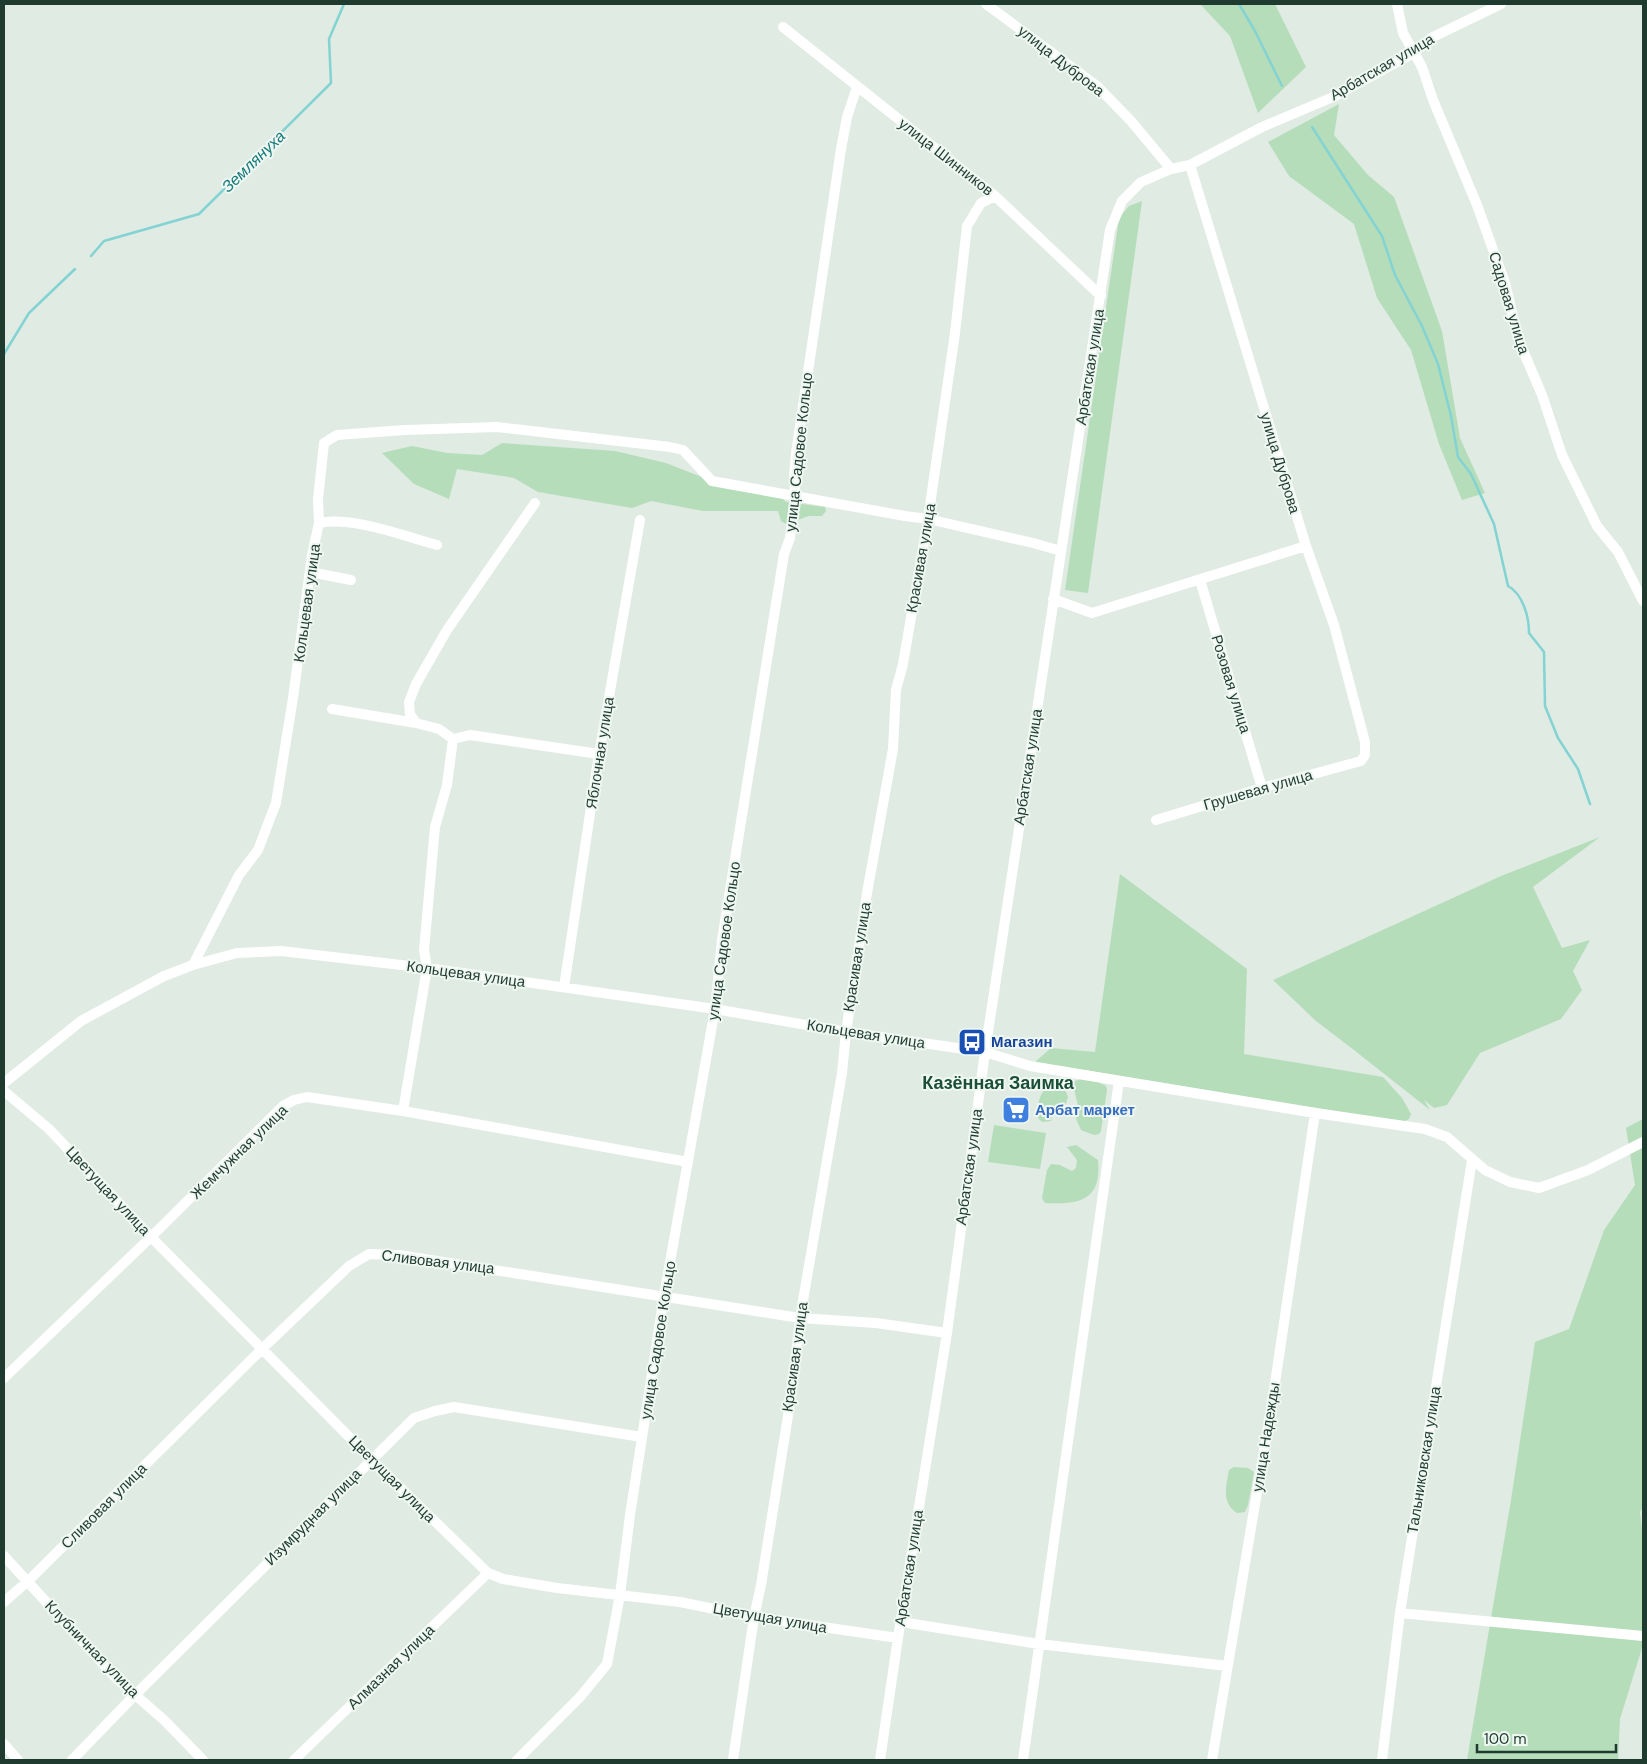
<svg xmlns="http://www.w3.org/2000/svg" width="1647" height="1764" font-family="'DM Sans',sans-serif">
<rect width="100%" height="100%" fill="#dfebe3"/>
<path fill="#b6ddba" d="M 1200,4 L 1275,4 L 1306,67 L 1258,113 L 1230,36 Z
M 1339,104 L 1334,135 L 1368,175 L 1394,197 L 1442,331 L 1460,438 L 1485,493 L 1462,500 L 1439,444 L 1411,350 L 1377,298 L 1354,224 L 1289,176 L 1268,142 Z
M 1142,201 L 1088,593 L 1065,590 L 1119,218 L 1129,206 Z
M 502,443 L 615,451 L 666,463 L 712,481 L 781,497 L 786,502 L 825,507 L 826,511 L 822,516 L 809,516 L 786,524 L 781,521 L 778,511 L 703,511 L 651,501 L 632,508 L 538,492 L 514,478 L 457,469 L 449,499 L 414,484 L 382,453 L 412,446 L 447,453 L 482,455 Z
M 1600,837 L 1533,887 L 1562,948 L 1590,940 L 1573,971 L 1582,990 L 1561,1019 L 1480,1053 L 1447,1105 L 1434,1108 L 1424,1100 L 1430,1110 L 1354,1050 L 1316,1021 L 1273,980 L 1501,876 Z
M 1120,874 L 1247,969 L 1244,1054 L 1383,1077 L 1402,1098 L 1411,1114 L 1409,1119 L 1403,1122 L 1035,1062 L 1051,1048 L 1095,1052 Z
M 1081,1079 L 1098,1082 L 1106,1086 L 1107,1090 L 1101,1131 L 1099,1134 L 1094,1135 L 1081,1130 L 1076,1119 L 1078,1106 L 1073,1084 L 1075,1081 Z
M 1052,1084 L 1064,1087 L 1068,1097 L 1065,1106 L 1053,1110 L 1051,1121 L 1042,1122 L 1038,1118 C 1038,1104 1038,1091 1052,1084 Z
M 1643,1119 L 1643,1435 L 1642,1441 L 1643,1444 L 1643,1507 L 1640,1512 L 1643,1537 L 1643,1648 L 1642,1648 L 1620,1719 L 1618,1760 L 1467,1760 L 1511,1500 L 1535,1342 L 1569,1329 L 1604,1230 L 1635,1185 L 1626,1128 Z
M 994,1125 L 1046,1133 L 1040,1169 L 988,1162 Z
M 1076,1145 L 1098,1160 C 1102,1200 1080,1205 1045,1203 L 1042,1198 L 1047,1170 L 1051,1164 L 1060,1165 L 1072,1171 L 1076,1168 L 1077,1160 L 1067,1147 Z
M 1234,1467 L 1248,1468 L 1254,1472 L 1248,1505 L 1245,1512 L 1237,1513 C 1221,1502 1226,1487 1229,1470 Z"/>
<g fill="none" stroke-linecap="round" stroke-linejoin="round">
<path stroke="#83d3d3" stroke-width="2.5" d="M 1239,4 L 1255,31 L 1282,86
M 1312,127 L 1382,236 L 1395,275 L 1422,326 L 1438,364 L 1451,416 L 1458,457 L 1471,474 L 1494,524 L 1508,586 C 1523,594 1529,617 1529,633 L 1544,652 L 1545,706 L 1558,738 L 1578,769 L 1590,804
M 91,256 L 104,241 L 199,214 L 331,83 L 329,39 L 344,4
M 4,354 L 29,313 L 75,269"/>
<path stroke="#fff" stroke-width="10" d="M 986,4 L 1097,86 L 1131,121 L 1171,169
M 1397,4 L 1403,33 L 1422,67 L 1433,100 L 1477,205 L 1505,283 L 1519,341 L 1542,395 L 1562,455 L 1597,526 L 1618,552 L 1643,601
M 783,27 L 995,196 L 1101,296
M 319,523 L 318,499 L 324,443 L 337,435 L 405,430 L 497,427 L 670,447 L 683,450 L 712,481 L 905,516 L 928,519 L 1033,543 L 1061,551
M 310,572 L 351,580
M 1200,580 L 1262,788
M 1053,599 L 1092,613 L 1306,546
M 332,709 L 416,723
M 453,739 L 470,735 L 599,754
M 1156,820 L 1262,788 L 1361,761 L 1365,755 L 1365,742 L 1334,625 L 1306,546 L 1190,165
M 193,965 L 239,875 L 258,850 L 276,803 L 293,698 L 312,555 L 319,523 C 352,516 403,536 437,545
M 564,987 L 599,754 L 640,520
M 4,1083 L 81,1021 L 164,976 L 193,965 L 237,953 L 281,951 L 427,968 L 715,1009 L 846,1032 L 985,1052 L 1030,1066 L 1315,1113 L 1425,1129 L 1447,1137 L 1485,1170 L 1510,1182 L 1539,1188 L 1588,1170 L 1643,1142
M 4,1091 L 49,1129 L 151,1237 L 371,1459 L 488,1573 L 503,1579 L 557,1588 L 680,1602 L 754,1617 L 898,1638
M 403,1111 L 427,968 L 424,950 L 435,827 L 447,785 L 453,739 L 439,729 L 416,723 L 410,714 L 409,702 L 416,684 L 447,630 L 535,503
M 4,1378 L 151,1237 L 283,1106 L 294,1100 L 307,1097 L 403,1111 L 688,1162
M 4,1556 L 117,1679 L 164,1720 L 203,1760
M 4,1602 L 28,1581 L 263,1348 L 349,1266 L 369,1254 L 399,1255 L 800,1318 L 876,1323 L 947,1333
M 1400,1613 L 1643,1636
M 901,1622 L 1039,1644 L 1227,1666
M 4,1744 L 18,1760
M 72,1760 L 134,1696 L 414,1418 L 435,1411 L 454,1407 L 642,1437
M 294,1760 L 488,1573
M 517,1760 L 580,1697 L 607,1664 L 620,1595 L 630,1515 L 664,1296 L 715,1009 L 722,940 L 784,554 L 790,538 L 795,496 L 794,476 L 796,453 L 841,149 L 847,117 L 857,87
M 733,1760 L 754,1617 L 761,1585 L 791,1397 L 800,1318 L 842,1073 L 846,1032 L 867,893 L 893,749 L 896,690 L 903,664 L 928,519 L 955,333 L 967,226 L 981,203 L 995,196
M 880,1760 L 898,1638 L 947,1333 L 985,1052 L 1110,230 L 1122,201 L 1141,182 L 1171,169 L 1190,165 L 1262,127 L 1333,97 L 1415,52 L 1431,38 L 1501,4
M 1023,1760 L 1119,1081
M 1212,1760 L 1273,1397 L 1315,1113
M 1382,1760 L 1400,1613 L 1472,1160"/>
</g>
<defs>
<symbol id="bus-square" viewBox="-11 -11 22 22"><rect x="-9" y="-9" width="18" height="18" rx="4" fill="#1a4fb4" stroke="#eff7f2"/><path d="M-5-6H5V4H4V6H2V4H-2V6H-4V4H-5ZM-3.5-4V0h7V-4ZM-3.5 1.2v1.5H-2V1.2ZM2 1.2v1.5H3.5V1.2Z" fill="#fff"/></symbol>
<symbol id="supermarket-square" viewBox="-11 -11 22 22"><rect x="-9" y="-9" width="18" height="18" rx="4" fill="#3f7fe0" stroke="#eff7f2"/><path d="M-6-5.5h2.5l.6 2H6L4.5 2H-2.5L-4.4-4H-6ZM-1.5 3.2a1.3 1.3 0 1 0 .1 0ZM3 3.2a1.3 1.3 0 1 0 .1 0Z" fill="#fff"/></symbol>
</defs>
<g fill-rule="evenodd">
<use href="#bus-square" x="956" y="1026" width="32" height="32"/>
<use href="#supermarket-square" x="1000" y="1094" width="32" height="32"/>
</g>
<g text-anchor="middle" stroke-width="4" stroke-linejoin="round" paint-order="stroke">
<g font-size="15" fill="#1f3b2f" stroke="#eff7f2">
<text transform="translate(1061 61) rotate(38)" y="5">улица Дуброва</text>
<text transform="translate(1382 67) rotate(-30)" y="5">Арбатская улица</text>
<text transform="translate(946 157) rotate(38)" y="5">улица Шинников</text>
<text transform="translate(1509 303) rotate(73)" y="5">Садовая улица</text>
<text transform="translate(1090 367) rotate(-81)" y="5">Арбатская улица</text>
<text transform="translate(799 452) rotate(-84)" y="5">улица Садовое Кольцо</text>
<text transform="translate(1280 463) rotate(73)" y="5">улица Дуброва</text>
<text transform="translate(921 558) rotate(-80)" y="5">Красивая улица</text>
<text transform="translate(307 603) rotate(-82)" y="5">Кольцевая улица</text>
<text transform="translate(1231 684) rotate(73)" y="5">Розовая улица</text>
<text transform="translate(600 753) rotate(-81)" y="5">Яблочная улица</text>
<text transform="translate(1028 767) rotate(-81)" y="5">Арбатская улица</text>
<text transform="translate(1258 790) rotate(-16)" y="5">Грушевая улица</text>
<text transform="translate(724 941) rotate(-82)" y="5">улица Садовое Кольцо</text>
<text transform="translate(857 957) rotate(-81)" y="5">Красивая улица</text>
<text transform="translate(466 974) rotate(8)" y="5">Кольцевая улица</text>
<text transform="translate(866 1034) rotate(9)" y="5">Кольцевая улица</text>
<text transform="translate(239 1152) rotate(-44)" y="5">Жемчужная улица</text>
<text transform="translate(969 1167) rotate(-82)" y="5">Арбатская улица</text>
<text transform="translate(108 1191) rotate(47)" y="5">Цветущая улица</text>
<text transform="translate(438 1262) rotate(7)" y="5">Сливовая улица</text>
<text transform="translate(658 1340) rotate(-81)" y="5">улица Садовое Кольцо</text>
<text transform="translate(795 1357) rotate(-82)" y="5">Красивая улица</text>
<text transform="translate(1266 1437) rotate(-81)" y="5">улица Надежды</text>
<text transform="translate(1424 1460) rotate(-81)" y="5">Тальниковская улица</text>
<text transform="translate(392 1479) rotate(45)" y="5">Цветущая улица</text>
<text transform="translate(104 1506) rotate(-45)" y="5">Сливовая улица</text>
<text transform="translate(313 1517) rotate(-45)" y="5">Изумрудная улица</text>
<text transform="translate(909 1568) rotate(-81)" y="5">Арбатская улица</text>
<text transform="translate(770 1618) rotate(10)" y="5">Цветущая улица</text>
<text transform="translate(92 1649) rotate(46)" y="5">Клубничная улица</text>
<text transform="translate(391 1667) rotate(-44)" y="5">Алмазная улица</text>
</g>
<g font-size="15" font-weight="bold" fill="#164399" stroke="#eff7f2" text-anchor="start">
<text x="991" y="1047">Магазин</text>
</g>
<g font-size="15" font-weight="bold" fill="#366cbe" stroke="#eff7f2" text-anchor="start">
<text x="1035" y="1115">Арбат маркет</text>
</g>
<g font-size="16" font-style="italic" fill="#17797a" stroke="#eff7f2">
<text transform="translate(253 161) rotate(-44)" y="6">Землянуха</text>
</g>
<g font-size="18" font-weight="bold" fill="#1a4e39" stroke="#eff7f2">
<text x="998" y="1089">Казённая Заимка</text>
</g>
</g>
<rect width="1647" height="1764" fill="none" stroke="#1f3b2f" stroke-width="10"/>
<path d="M1477 1744v8h139v-8" fill="none" stroke="#1f3b2f" stroke-width="2.5"/>
<text x="1484" y="1744" font-size="15" fill="#1f3b2f" stroke="#eff7f2" stroke-width="4" paint-order="stroke">100 m</text>
</svg>
